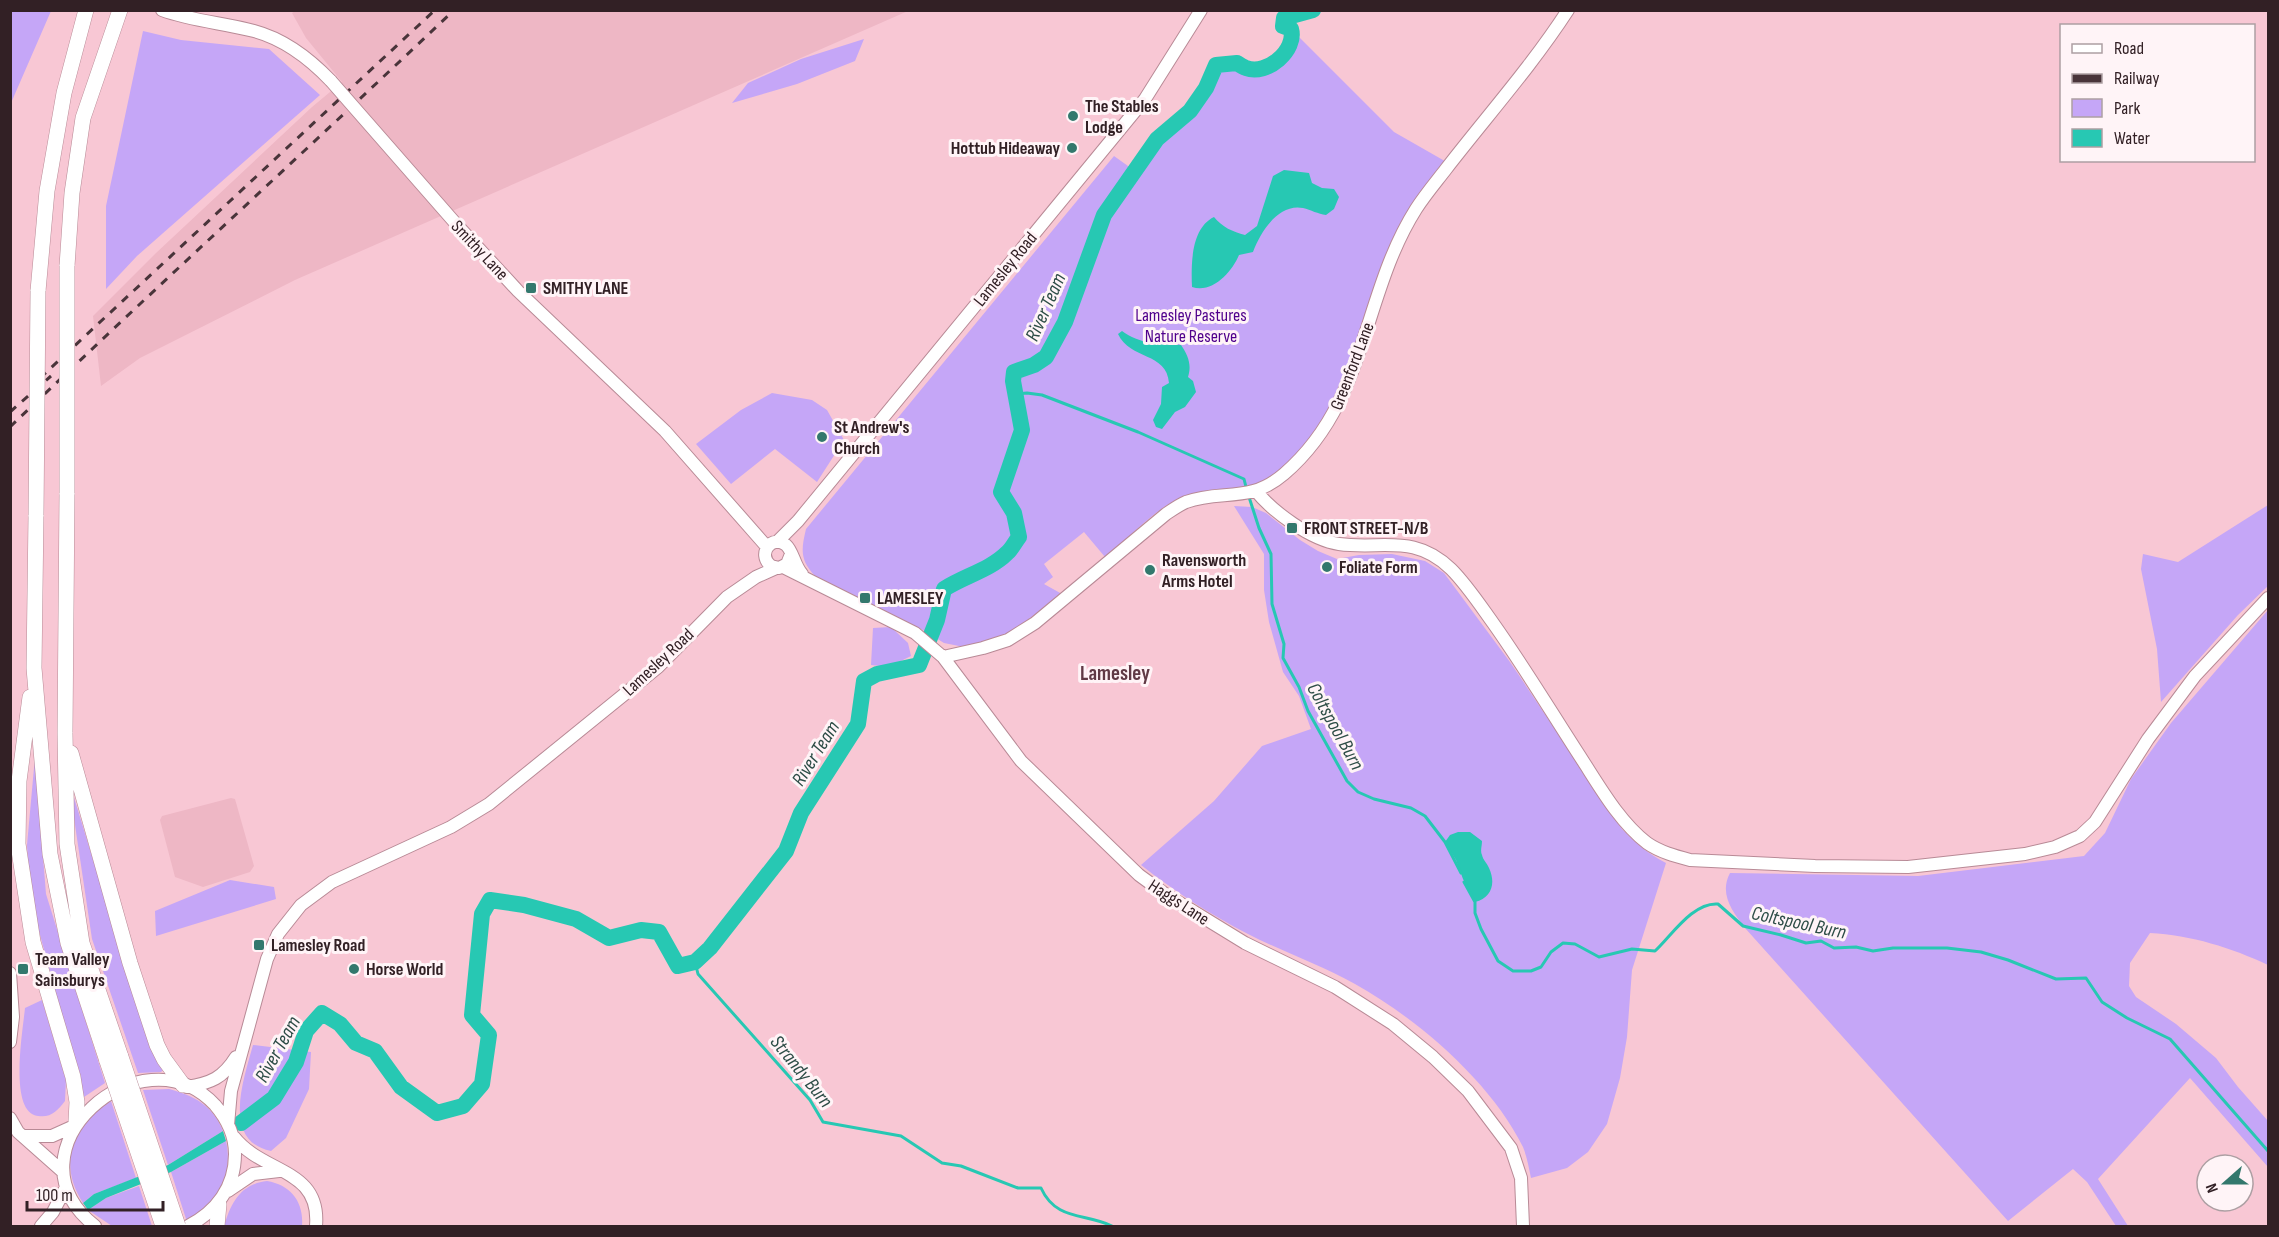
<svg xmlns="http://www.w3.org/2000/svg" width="2279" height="1237" font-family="'Sofia Sans Condensed',sans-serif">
<rect width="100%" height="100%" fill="#f8c7d4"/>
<path fill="#eeb7c5" d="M 295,11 L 908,11 L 295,280 L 140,358 L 101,386 L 93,316 L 156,253 L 312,107 L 342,82 L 306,38 L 292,13 Z
M 231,798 L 235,799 L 254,866 L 250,872 L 203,887 L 175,877 L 160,820 L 162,816 Z"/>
<path fill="#c5a6f7" d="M 11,10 L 51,11 L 11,103 L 10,11 Z
M 1291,29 L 1394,132 L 1450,164 L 1417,208 L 1344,395 L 1313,445 L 1256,491 C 1243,486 1237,488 1224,489 C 1164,492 1148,523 1105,557 L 1084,532 L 1044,564 L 1053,577 L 1044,584 L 1062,594 L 1005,637 L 973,646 L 959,646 L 944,643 L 923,630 L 815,576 C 800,560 801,550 806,529 L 1114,156 L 1135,171 L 1157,139 L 1190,111 L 1206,88 L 1216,65 L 1237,63 L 1246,69 L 1265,68 L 1277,60 L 1290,46 L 1293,37 Z
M 143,31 L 181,40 L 269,49 L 320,95 L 137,256 L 106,289 L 106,206 Z
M 864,39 L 855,61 L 797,84 L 732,103 L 748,83 L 801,59 Z
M 772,393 L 812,400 L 827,410 L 844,440 L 817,482 L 775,449 L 731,484 L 696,444 L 741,410 Z
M 2268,505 L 2268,586 L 2238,615 L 2161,702 L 2157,649 L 2141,569 L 2143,554 L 2178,562 Z
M 1234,506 L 1252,507 L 1266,513 L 1300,540 L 1318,551 L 1337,559 L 1359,555 L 1392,554 L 1425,561 L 1444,573 L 1510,662 L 1622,829 C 1636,843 1648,854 1666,863 L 1632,970 L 1627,1037 L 1620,1078 L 1607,1124 L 1588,1152 L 1567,1168 L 1531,1178 C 1529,1168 1527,1157 1523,1147 C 1491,1082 1418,1019 1355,984 C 1321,965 1283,952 1248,934 C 1211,915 1174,891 1141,865 L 1214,801 L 1262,746 L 1311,729 L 1299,696 L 1283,672 L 1269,622 L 1264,590 L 1264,554 Z
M 2268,610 L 2268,965 C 2232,948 2191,935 2150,933 L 2130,963 L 2129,986 L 2136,997 L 2176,1024 L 2216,1058 L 2238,1087 L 2268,1121 L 2268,1167 L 2190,1078 L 2098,1179 L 2128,1226 L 2116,1226 L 2087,1182 L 2073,1169 L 2008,1221 L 1745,928 C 1732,911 1719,894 1730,873 L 1918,876 L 2084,856 L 2105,833 L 2131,779 L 2171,723 Z
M 891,627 L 908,643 L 911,656 L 889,667 L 871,665 L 873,628 Z
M 35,757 L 46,894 L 105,1083 L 84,1097 L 30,898 L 27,845 Z
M 68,778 L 149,1042 L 163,1070 L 161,1072 L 138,1073 L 92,939 Z
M 230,880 L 274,887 L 276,899 L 156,936 L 155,911 Z
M 42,1000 L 66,1080 L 65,1101 C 57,1111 51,1118 38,1116 C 8,1113 23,1030 25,1008 Z
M 253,1045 L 311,1052 L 309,1089 L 286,1138 L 271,1151 C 221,1141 244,1078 253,1045 Z
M 169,1089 C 194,1096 213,1105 223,1131 L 168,1165 L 143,1090 Z
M 111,1101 L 136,1178 L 94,1194 L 83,1203 C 65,1176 66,1146 85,1120 C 90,1112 103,1107 111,1101 Z
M 226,1141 C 234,1177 216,1202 187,1222 L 171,1172 Z
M 267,1181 C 291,1185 304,1202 302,1226 L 224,1226 C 231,1203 240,1184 267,1181 Z
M 139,1186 L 152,1226 L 112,1226 L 88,1210 L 106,1198 Z"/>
<path fill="#27c8b3" d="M 1284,170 L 1309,173 L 1312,183 L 1322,188 L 1334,189 L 1339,197 L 1334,209 L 1326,215 C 1318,214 1311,210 1303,208 C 1278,203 1260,233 1253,252 L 1239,255 C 1232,272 1212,294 1192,287 C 1191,264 1191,228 1214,217 C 1222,227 1233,232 1245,235 L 1257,226 L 1273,176 Z
M 1122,331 C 1139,344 1160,344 1181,345 C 1188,355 1192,365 1188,377 L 1193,381 L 1196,392 L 1185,407 L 1175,412 L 1162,429 L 1156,427 L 1153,420 L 1161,404 L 1162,387 L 1169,383 C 1167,352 1130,360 1118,334 Z
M 1458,832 L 1470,832 L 1482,841 C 1482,846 1480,851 1482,855 C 1483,860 1487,863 1489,868 C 1496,883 1492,898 1475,902 L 1463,879 L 1456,860 L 1445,842 L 1450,835 Z
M 223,1131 L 226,1141 L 171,1172 L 106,1198 L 88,1210 L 83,1203 L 94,1194 L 168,1165 Z"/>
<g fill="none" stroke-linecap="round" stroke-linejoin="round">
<path stroke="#27c8b3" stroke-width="3" d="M 1015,394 L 1027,393 L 1042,395 L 1138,432 L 1244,479 L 1247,491
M 1249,497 L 1259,528 L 1271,554 L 1272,604 L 1284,644 L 1283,658 L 1299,687 L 1308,711 L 1347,781 L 1358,792 L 1374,799 L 1411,808 L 1425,816 L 1445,842 L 1461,873
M 1464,882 L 1475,902 L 1475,913 L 1481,929 L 1498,961 L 1513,971 L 1531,971 L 1541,967 L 1551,952 L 1563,943 L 1575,944 L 1599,957 L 1632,949 L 1655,951 C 1672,935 1693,902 1718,904 L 1743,926 L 1781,935 L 1806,943 L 1821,941 L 1834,948 L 1856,947 L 1873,951 L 1893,948 L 1947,948 L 1981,952 L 2008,960 L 2056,979 L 2086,978 L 2102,1002 L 2127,1018 L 2170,1039 L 2268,1151
M 695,962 L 698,974 L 810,1100 L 823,1122 L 901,1136 L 942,1163 L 961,1166 L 1018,1188 L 1041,1188 C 1056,1221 1085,1213 1112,1226"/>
<path stroke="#27c8b3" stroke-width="16" d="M 241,1123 L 274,1098 L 296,1062 L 306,1031 L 322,1013 L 340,1024 L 356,1043 L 375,1051 L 401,1087 L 437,1113 L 463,1106 L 482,1084 L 489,1035 L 472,1015 L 482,914 L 490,900 L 524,905 L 576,919 L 609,938 L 641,930 L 659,932 L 678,966 L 695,962 L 710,948 L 786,851 L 801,813 L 858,724 L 864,681 L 877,674 L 919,665 L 937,620 L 944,589 C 964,576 990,570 1007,553 C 1012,549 1015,542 1019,537 L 1014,513 L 1001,492 L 1022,430 L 1013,381 L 1014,372 L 1034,365 L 1046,357 L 1065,322 L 1104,215 L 1157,139 L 1190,111 L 1206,88 L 1216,65 L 1237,63 C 1240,65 1243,67 1246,68 C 1267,76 1297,50 1291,29 L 1283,26 L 1284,18 L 1313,10"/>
<defs>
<path id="tertiary" d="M 162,10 C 192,21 224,23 254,31 C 284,39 310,59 331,81
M 457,225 L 518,291 L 665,431 L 767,547
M 1256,491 C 1273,512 1311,540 1339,544 C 1382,550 1414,533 1451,569 C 1467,585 1480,605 1493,623 C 1525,668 1553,715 1583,761 C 1601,789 1620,822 1647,843 C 1660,852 1675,856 1690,860 L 1815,866 L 1908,867 L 2025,854 L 2055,847 L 2080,836 L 2095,822 L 2148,739 L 2195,676 L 2268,598
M 777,542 L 798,521 L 1145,99 L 1201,10
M 791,554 L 787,564 L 779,568 L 771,566 C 756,553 773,534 786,545 C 793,551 794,565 802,574
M 783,567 L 915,633 L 943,657 L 1021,761 L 1139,875 L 1165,894 L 1245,943 L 1335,987 L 1393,1024 L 1433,1057 L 1468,1091 L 1511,1148 L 1521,1178 L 1523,1226
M 943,657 L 983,648 L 1008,640 L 1035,623 L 1166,514 C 1172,510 1179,505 1186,502 C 1222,489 1249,504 1284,474 C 1368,402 1361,296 1416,209 C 1425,195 1436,182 1446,169 C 1487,116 1531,67 1568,10
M 10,973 L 13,1017 L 10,1042
M 187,1087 C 211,1083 223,1078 236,1057
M 10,1118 L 18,1132 L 62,1171
M 228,1125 L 231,1091 L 267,959 L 278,934 L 301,905 L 332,882 L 451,827 L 489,804 L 658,667 L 727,597 L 756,577 L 776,568
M 24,1136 L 52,1136 L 72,1127
M 234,1137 C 263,1174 321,1168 316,1226
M 228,1191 L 253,1174 L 279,1171
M 41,1226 L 53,1212 L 65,1189
M 95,1226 C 0,1151 141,1026 215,1105 C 227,1119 235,1136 235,1154 C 235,1187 216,1212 188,1226"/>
<path id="trunk" d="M 67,266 L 72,193 L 83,118 L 120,10
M 38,291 L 47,191 L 64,93 L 86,10
M 67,493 L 65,733 L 67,844 L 82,943 L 121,1057
M 36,515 L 34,668 L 50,854 L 68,943 L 107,1061
M 30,697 L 19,781 L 18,844 L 33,942 L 73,1077 L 77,1102 L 76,1121
M 71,753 L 130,963 L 157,1045 L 164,1059 L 183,1085
M 217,1226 L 219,1204"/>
</defs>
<use href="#tertiary" stroke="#b88a96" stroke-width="14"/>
<use href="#trunk" stroke="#b88a96" stroke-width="16"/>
<use href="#tertiary" stroke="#fff" stroke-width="12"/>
<use href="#trunk" stroke="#fff" stroke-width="15"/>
<path stroke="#49343a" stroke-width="3" stroke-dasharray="8 8" stroke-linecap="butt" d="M 40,378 L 435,10
M 10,412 L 51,376
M 10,427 C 157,286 307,150 454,10"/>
<defs>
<path id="tertiary-bridge" d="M 331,81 L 457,225"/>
<path id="trunk-bridge" d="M 67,266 L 67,493
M 36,515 L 38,291
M 121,1057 L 178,1226
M 107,1061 L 163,1226"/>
</defs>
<use href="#tertiary-bridge" stroke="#b88a96" stroke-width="14" stroke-linecap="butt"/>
<use href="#trunk-bridge" stroke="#b88a96" stroke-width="16" stroke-linecap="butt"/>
<use href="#tertiary-bridge" stroke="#fff" stroke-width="12"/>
<use href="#trunk-bridge" stroke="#fff" stroke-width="15"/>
</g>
<g fill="#33786d" stroke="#fff4f7" stroke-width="2">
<circle cx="1073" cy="116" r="6"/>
<circle cx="1072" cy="148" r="6"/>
<rect x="525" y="282" width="12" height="12" rx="3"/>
<circle cx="822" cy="437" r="6"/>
<rect x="1286" y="522" width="12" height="12" rx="3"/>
<circle cx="1327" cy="567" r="6"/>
<circle cx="1150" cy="570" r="6"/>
<rect x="859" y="592" width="12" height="12" rx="3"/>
<rect x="253" y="939" width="12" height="12" rx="3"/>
<rect x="17" y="963" width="12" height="12" rx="3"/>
<circle cx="354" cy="969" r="6"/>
</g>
<g text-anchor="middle" stroke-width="6" stroke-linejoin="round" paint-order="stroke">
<g font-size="18" font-weight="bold" fill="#322025" stroke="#fff4f7" text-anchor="start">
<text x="1085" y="112">The Stables<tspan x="1085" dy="21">Lodge</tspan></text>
<text x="1060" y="154" text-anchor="end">Hottub Hideaway</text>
<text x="543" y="294">SMITHY LANE</text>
<text x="834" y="433">St Andrew's<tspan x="834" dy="21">Church</tspan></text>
<text x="1304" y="534">FRONT STREET-N/B</text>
<text x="1162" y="566">Ravensworth<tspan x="1162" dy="21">Arms Hotel</tspan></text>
<text x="1339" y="573">Foliate Form</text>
<text x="877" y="604">LAMESLEY</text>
<text x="271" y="951">Lamesley Road</text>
<text x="35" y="965">Team Valley<tspan x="35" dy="21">Sainsburys</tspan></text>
<text x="366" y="975">Horse World</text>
</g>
<g font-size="18" fill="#322025" stroke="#fff4f7">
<text transform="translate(480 250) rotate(47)" y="6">Smithy Lane</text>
<text transform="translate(1005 269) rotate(-51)" y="6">Lamesley Road</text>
<text transform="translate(1352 366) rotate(-69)" y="6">Greenford Lane</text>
<text transform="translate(658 662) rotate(-43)" y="6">Lamesley Road</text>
<text transform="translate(1179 902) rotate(33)" y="6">Haggs Lane</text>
</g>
<g font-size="18" fill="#50008c" stroke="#fff4f7">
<text x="1191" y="321">Lamesley Pastures<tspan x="1191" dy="21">Nature Reserve</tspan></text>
</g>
<g font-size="20" font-style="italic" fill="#2e4d47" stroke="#fff4f7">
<text transform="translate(1045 307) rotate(-66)" y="7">River Team</text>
<text transform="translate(1336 726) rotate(61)" y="7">Coltspool Burn</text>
<text transform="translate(815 753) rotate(-58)" y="7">River Team</text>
<text transform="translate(1799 922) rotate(12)" y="7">Coltspool Burn</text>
<text transform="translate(277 1049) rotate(-61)" y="7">River Team</text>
<text transform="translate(802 1071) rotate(51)" y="7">Strandy Burn</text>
</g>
<g font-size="21" font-weight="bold" fill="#603945" stroke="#fff4f7">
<text x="1115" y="680">Lamesley</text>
</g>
</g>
<rect width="2279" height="1237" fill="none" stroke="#322025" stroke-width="24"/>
<rect x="2060" y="24" width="195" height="138" fill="#fff4f7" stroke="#ad9fa3" stroke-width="1.5"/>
<rect x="2072" y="44" width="30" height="9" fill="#ffffff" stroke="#ad9fa3" stroke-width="1.5"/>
<text x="2114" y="54" font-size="18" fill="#322025">Road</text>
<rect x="2072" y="74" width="30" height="9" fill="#49343a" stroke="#ad9fa3" stroke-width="1.5"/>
<text x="2114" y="84" font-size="18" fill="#322025">Railway</text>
<rect x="2072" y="99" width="30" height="18" fill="#c5a6f7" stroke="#ad9fa3" stroke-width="1.5"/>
<text x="2114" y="114" font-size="18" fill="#322025">Park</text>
<rect x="2072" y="129" width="30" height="18" fill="#27c8b3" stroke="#ad9fa3" stroke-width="1.5"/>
<text x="2114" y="144" font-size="18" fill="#322025">Water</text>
<g transform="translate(2225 1183) rotate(249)"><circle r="28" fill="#fff4f7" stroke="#ad9fa3" stroke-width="1.5"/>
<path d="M0-4.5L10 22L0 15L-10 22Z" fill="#33786d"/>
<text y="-9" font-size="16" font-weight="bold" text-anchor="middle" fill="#322025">N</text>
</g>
<path d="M27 1201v9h136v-9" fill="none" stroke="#322025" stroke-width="3"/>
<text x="36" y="1201" font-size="18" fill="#322025" stroke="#fff4f7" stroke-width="4.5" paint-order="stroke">100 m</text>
</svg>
